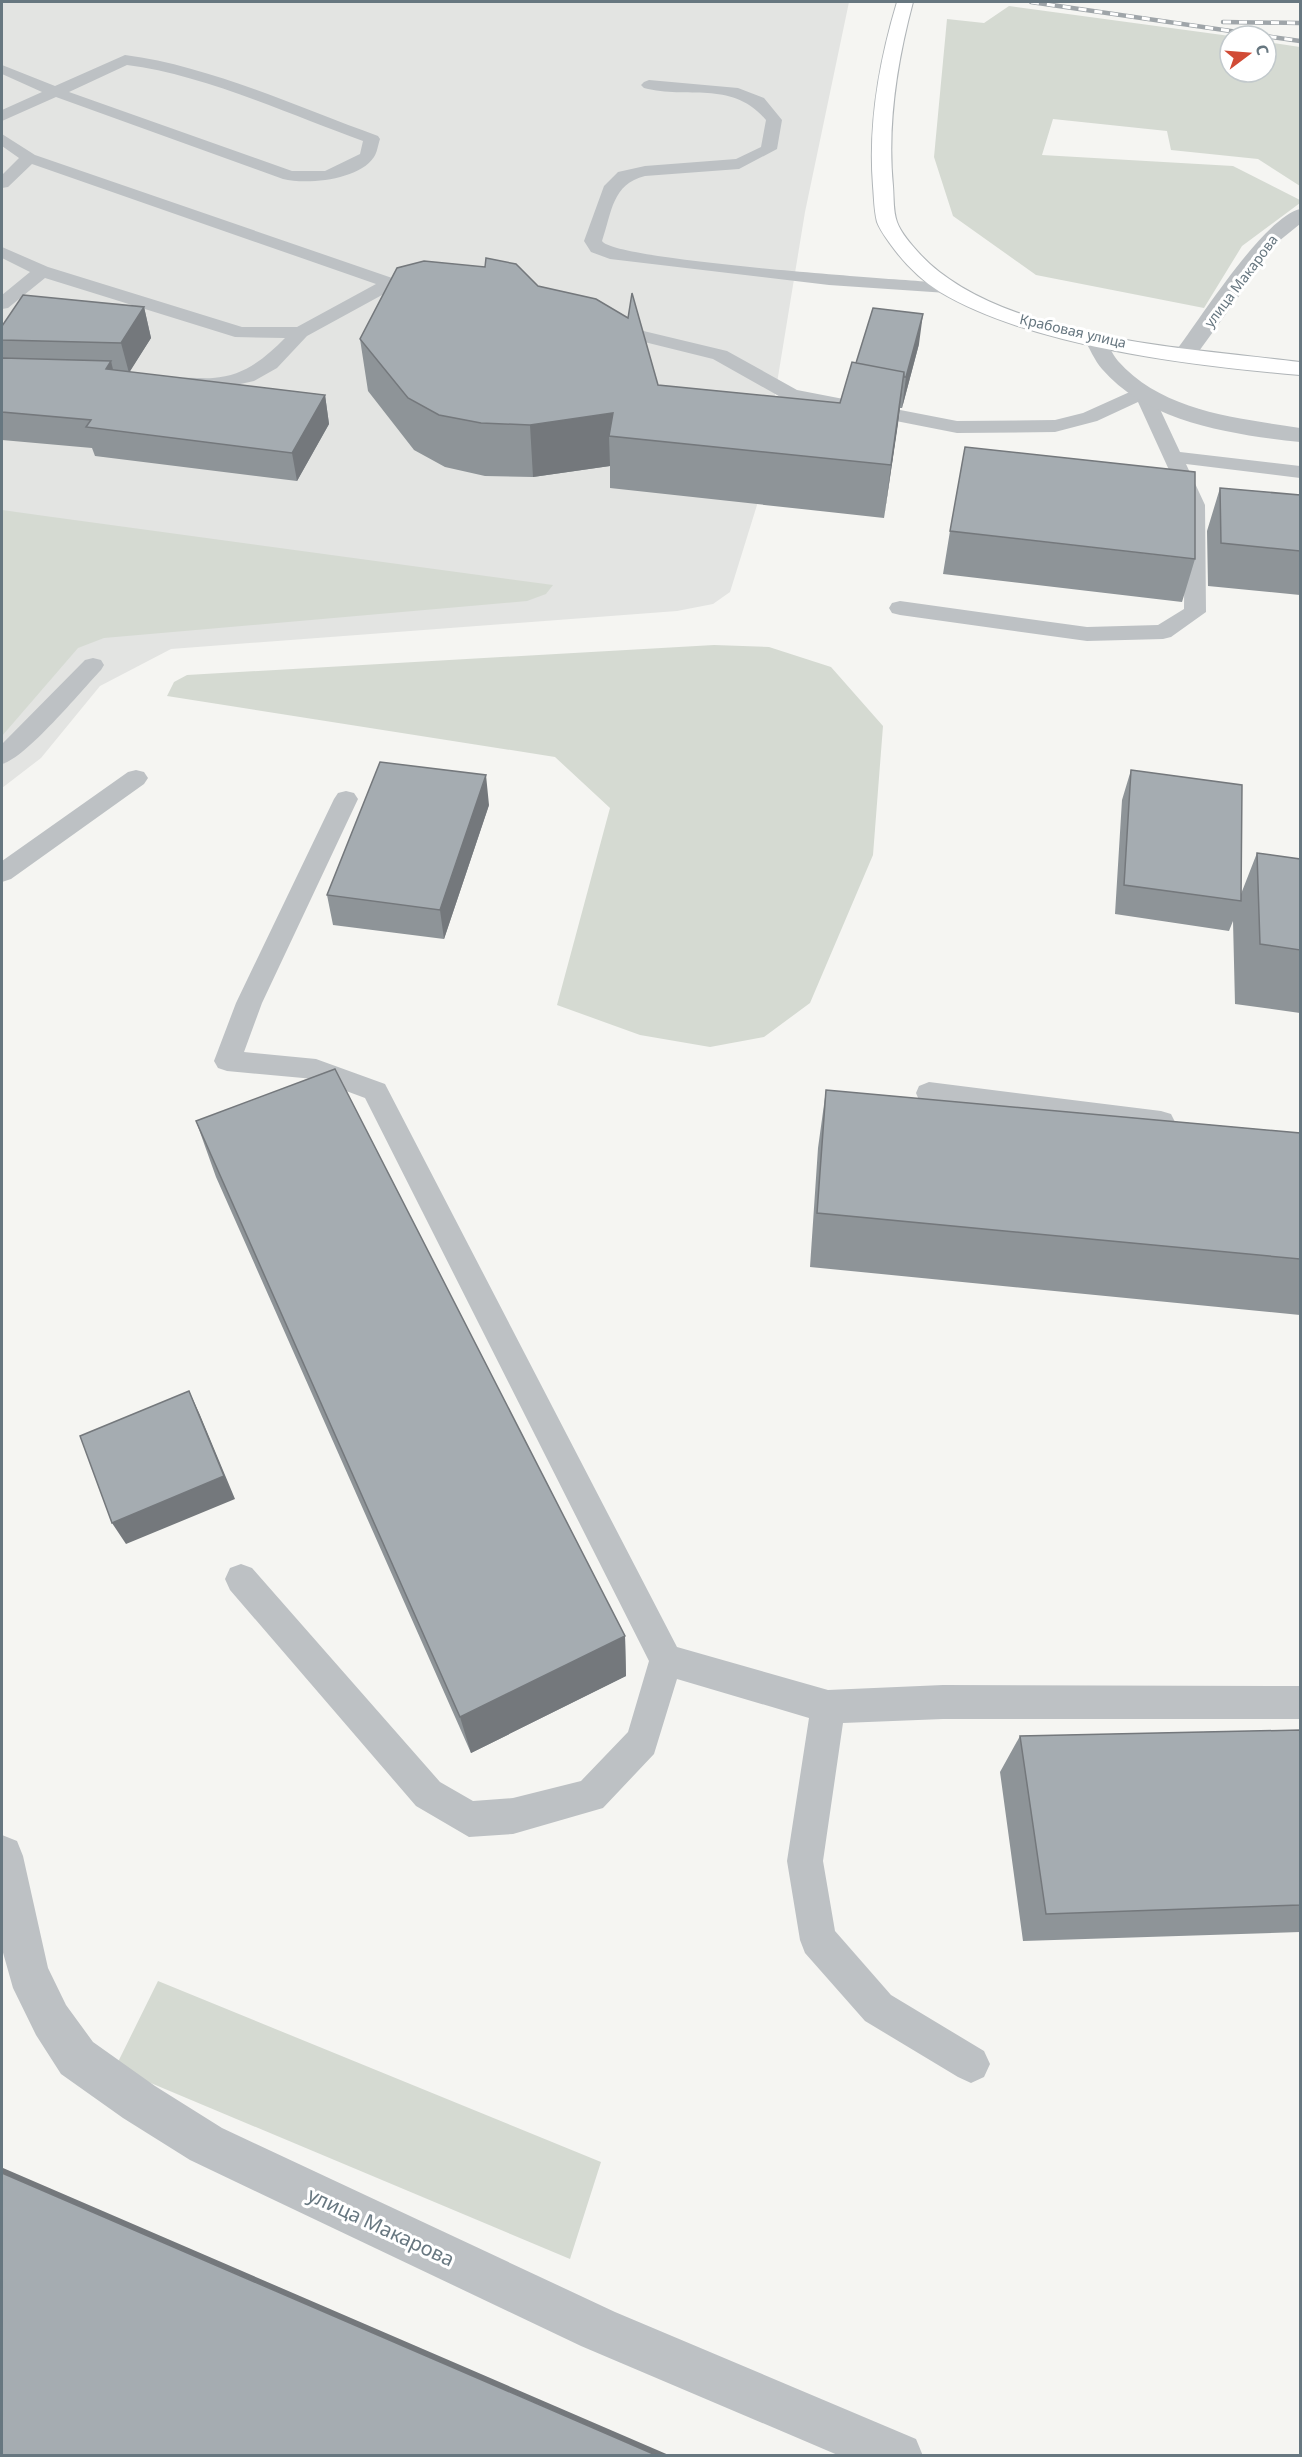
<svg xmlns="http://www.w3.org/2000/svg" width="1302" height="2457" font-family="'Noto Sans',sans-serif">
<rect width="100%" height="100%" fill="#f5f5f2"/>
<path fill="#e3e4e2" d="M 2,2 L 849,2 L 805,212 L 757,505 L 730,592 L 713,604 L 677,611 L 171,649 L 100,686 L 41,758 L 2,788 Z"/>
<path fill="#d5dad2" d="M 1009,6 L 1230,36 L 1230,72 L 1266,72 L 1266,42 L 1300,47 L 1300,186 L 1258,159 L 1171,150 L 1167,131 L 1053,119 L 1042,155 L 1233,166 L 1300,200 L 1300,203 L 1242,246 L 1204,308 L 1036,275 L 953,216 L 934,157 L 947,19 L 984,23 Z
M 2,510 L 45,516 L 553,585 L 546,594 L 527,601 L 104,638 L 78,648 L 2,736 Z
M 714,645 L 769,647 L 831,667 L 883,726 L 873,855 L 810,1003 L 764,1037 L 710,1047 L 640,1035 L 557,1005 L 610,808 L 555,757 L 167,696 L 174,682 L 187,675 Z
M 158,1981 L 601,2162 L 570,2259 L 115,2068 Z"/>
<g fill="none" stroke-linecap="round" stroke-linejoin="round">
<defs>
<path id="primary" d="M 897,2 L 913,2 C 897,62 887,124 893,186 C 894,198 893,211 897,222 C 901,233 910,243 918,252 C 996,339 1189,348 1300,362 L 1300,375 C 1194,366 1032,347 940,292 C 921,280 904,263 891,245 C 886,238 880,230 877,222 C 874,210 874,197 873,186 C 868,123 879,62 897,2 Z"/>
</defs>
<use href="#primary" stroke="#b0b5b8" stroke-width="2"/>
<path fill="#bdc1c4" fill-rule="evenodd" d="M 125,55 C 210,66 297,107 378,136 L 380,139 C 378,145 377,153 374,157 C 359,180 307,185 283,179 L 56,97 L 2,121 L 2,110 L 42,92 L 2,74 L 2,65 L 55,86 ZM 127,65 C 202,74 291,115 363,141 L 360,154 L 325,171 L 292,171 L 69,92 Z
M 649,80 L 738,88 L 764,98 L 782,120 L 777,149 L 739,169 L 645,176 C 612,184 612,212 602,241 C 615,261 905,280 947,283 L 956,288 L 947,293 L 829,285 L 610,259 L 591,252 L 584,241 L 604,186 L 618,172 L 645,166 L 736,159 L 761,147 L 766,120 C 731,79 689,100 644,88 L 641,85 L 644,82 Z
M 2,134 L 35,155 L 395,279 L 431,286 L 434,290 L 425,295 L 393,289 L 307,336 L 277,368 L 254,381 L 213,390 L 175,387 L 173,383 L 175,379 C 188,376 200,379 213,378 C 244,376 264,359 285,338 L 235,337 L 45,278 L 8,308 L 2,309 L 2,295 L 30,272 L 2,258 L 2,247 L 48,267 L 242,327 L 297,327 L 376,284 L 32,164 L 8,187 L 2,188 L 2,175 L 19,158 L 2,146 Z
M 606,322 L 727,351 L 797,390 L 957,421 L 1055,420 L 1083,413 L 1143,386 L 1152,392 L 1180,452 L 1300,466 L 1300,478 L 1186,464 L 1205,505 L 1206,612 L 1171,637 L 1163,639 L 1087,641 L 900,615 L 892,613 L 889,608 L 892,603 L 900,601 L 1087,627 L 1158,625 L 1184,609 L 1185,505 L 1138,402 L 1097,421 L 1055,432 L 957,433 L 784,399 L 713,359 L 600,331 L 597,327 L 600,323 Z
M 93,658 L 101,660 L 104,665 L 101,670 C 81,691 26,758 2,764 L 2,744 L 85,660 Z
M 136,770 L 144,772 L 148,778 L 144,784 L 11,879 L 2,882 L 2,861 L 128,772 Z
M 346,791 L 354,793 L 358,799 L 262,1003 L 244,1052 L 316,1059 L 385,1084 L 677,1647 L 828,1690 L 943,1685 L 1300,1686 L 1300,1719 L 943,1719 L 843,1723 L 823,1861 L 835,1931 L 891,1995 L 984,2051 L 990,2064 L 984,2077 L 971,2083 L 958,2077 L 865,2021 L 805,1953 L 800,1940 L 787,1861 L 809,1718 L 677,1679 L 654,1754 L 603,1808 L 513,1834 L 469,1837 L 416,1806 L 230,1590 L 225,1579 L 230,1568 L 241,1564 L 252,1568 L 440,1782 L 473,1801 L 513,1798 L 581,1781 L 628,1732 L 649,1661 L 365,1098 L 314,1079 L 227,1071 L 218,1068 L 214,1061 L 236,1003 L 334,799 L 338,793 Z
M 929,1082 L 1161,1111 L 1171,1114 L 1175,1122 L 1171,1130 L 1161,1133 L 929,1104 L 919,1100 L 916,1093 L 919,1086 Z"/>
<path fill="#bdc1c4" fill-rule="evenodd" d="M 1300,209 L 1300,224 L 1279,241 L 1194,358 L 1178,358 L 1175,353 L 1178,348 C 1202,316 1264,218 1300,209 Z
M 1094,332 L 1102,333 C 1108,342 1111,353 1118,361 C 1163,412 1238,418 1300,428 L 1300,442 C 1235,435 1148,423 1102,369 C 1094,360 1090,348 1083,338 L 1086,333 Z
M 2,1835 L 17,1841 L 23,1856 L 48,1968 L 66,2005 L 93,2042 L 155,2086 L 222,2128 L 615,2312 L 916,2439 L 923,2456 L 840,2456 L 581,2346 L 190,2160 L 123,2118 L 61,2074 L 36,2035 L 13,1988 L 2,1949 Z"/>
<use href="#primary" fill="#fff" fill-rule="evenodd"/>
<defs>
<path id="rail" d="M 1031,2 L 1300,41
M 1223,22 L 1300,23"/>
</defs>
<use href="#rail" stroke="#9fa5a9" stroke-width="4.5"/>
<use href="#rail" stroke="#fff" stroke-width="3" stroke-dasharray="8" stroke-linecap="butt"/>
</g>
<path fill="#8e9498" d="M 538,286 L 658,385 L 840,403 L 856,363 L 919,344 L 902,408 L 900,408 L 884,518 L 610,488 L 610,466 L 533,477 L 485,476 L 445,467 L 414,450 L 368,391 L 360,339 Z
M 144,307 L 151,338 L 129,372 L 325,395 L 329,424 L 297,481 L 95,456 L 92,448 L 2,440 L 2,326 Z
M 1220,488 L 1300,495 L 1300,595 L 1208,586 L 1207,531 Z
M 950,531 L 1195,559 L 1182,602 L 943,574 Z
M 1131,770 L 1241,894 L 1257,853 L 1300,859 L 1300,1013 L 1235,1004 L 1233,921 L 1229,931 L 1115,914 L 1122,800 Z
M 489,805 L 444,939 L 333,925 L 327,895 Z
M 826,1090 L 1300,1133 L 1300,1315 L 810,1267 L 818,1148 Z
M 196,1121 L 625,1636 L 626,1676 L 471,1753 L 216,1177 Z
M 1300,1730 L 1300,1932 L 1023,1941 L 1000,1772 L 1020,1736 Z"/>
<path fill="#74787c" d="M 144,307 L 151,338 L 129,373 L 121,343 Z
M 923,314 L 919,344 L 902,408 L 906,377 Z
M 111,361 L 118,390 L 106,369 Z
M 904,372 L 898,424 L 884,518 L 891,465 Z
M 325,395 L 329,424 L 297,481 L 292,453 Z
M 613,413 L 609,436 L 610,466 L 533,477 L 530,425 Z
M 486,775 L 489,805 L 444,939 L 440,910 Z
M 189,1391 L 200,1415 L 235,1499 L 126,1544 L 112,1523 Z
M 625,1636 L 626,1676 L 471,1753 L 460,1717 Z
M 2,2166 L 3,2168 L 671,2456 L 658,2456 L 2,2173 Z"/>
<path fill="#a5acb1" stroke="#74787c" stroke-width="1.5" d="M 486,258 L 516,264 L 538,286 L 596,299 L 628,318 L 632,293 L 658,385 L 840,403 L 852,362 L 904,372 L 891,465 L 609,436 L 613,413 L 530,425 L 481,423 L 439,415 L 408,398 L 360,339 L 397,268 L 424,261 L 485,267 Z
M 23,295 L 144,307 L 121,343 L 2,340 L 2,326 Z
M 873,308 L 923,314 L 906,377 L 904,377 L 904,372 L 856,363 Z
M 2,358 L 111,361 L 106,369 L 325,395 L 292,453 L 86,427 L 91,420 L 2,412 Z
M 965,447 L 1195,472 L 1195,559 L 950,531 Z
M 1220,488 L 1300,495 L 1300,551 L 1221,543 Z
M 380,762 L 486,775 L 440,910 L 327,895 Z
M 1131,770 L 1242,785 L 1241,901 L 1124,885 Z
M 1257,853 L 1300,859 L 1300,950 L 1260,944 Z
M 335,1069 L 625,1636 L 460,1717 L 196,1121 Z
M 826,1090 L 1300,1133 L 1300,1259 L 817,1213 Z
M 189,1391 L 224,1476 L 112,1523 L 80,1436 Z
M 1300,1730 L 1300,1905 L 1046,1914 L 1020,1736 Z
M 2,2173 L 658,2456 L 2,2456 Z"/>
<g text-anchor="middle" stroke-width="6" stroke-linejoin="round" paint-order="stroke">
<g font-size="14" fill="#677780" stroke="#fff">
<text transform="translate(1241 281) rotate(-53)" y="5">улица Макарова</text>
<text transform="translate(1073 331) rotate(13)" y="5">Крабовая улица</text>
</g>
<g font-size="20" fill="#677780" stroke="#fff">
<text transform="translate(381 2227) rotate(25)" y="7">улица Макарова</text>
</g>
</g>
<rect width="1302" height="2457" fill="none" stroke="#677780" stroke-width="6"/>
<g transform="translate(1248 54) rotate(74)"><circle r="28" fill="#ffffff" stroke="#c2c9cc" stroke-width="1.5"/>
<path d="M0-4.5L10 22L0 15L-10 22Z" fill="#d14b36"/>
<text y="-9" font-size="16" font-weight="bold" text-anchor="middle" fill="#677780">С</text>
</g>
</svg>
